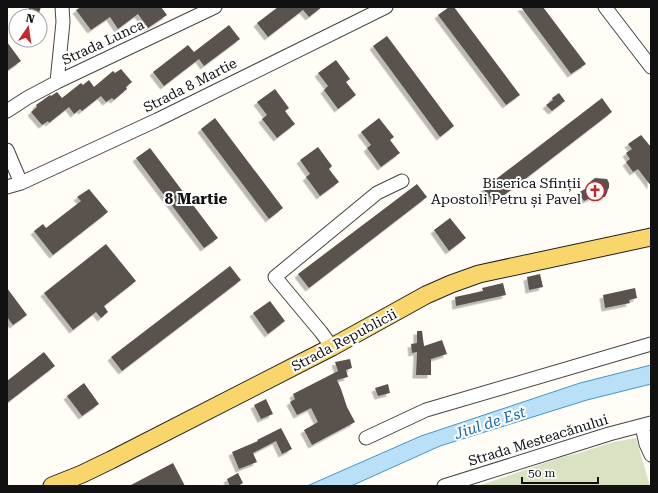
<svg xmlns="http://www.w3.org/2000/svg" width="658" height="493" font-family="'Roboto Serif',serif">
<defs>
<filter id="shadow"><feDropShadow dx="-3.5" dy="3.5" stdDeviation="0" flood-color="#0004"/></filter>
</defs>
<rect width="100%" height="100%" fill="#fffdf5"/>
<path fill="#d9e3c4" d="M 636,438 L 650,486 L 478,486 L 562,457 L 579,453 L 613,442 Z"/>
<path fill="#b9e0f7" stroke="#3f96cf" d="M 651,365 L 651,384 L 587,400 L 440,446 L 351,486 L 307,486 L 421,436 L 580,383 Z"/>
<path fill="#5a524d" filter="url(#shadow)" d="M 29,7 L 41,7 L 38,16 L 27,16 Z
M 81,7 L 161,7 L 167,15 L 148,28 L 138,14 L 118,29 L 110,17 L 91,30 L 76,10 Z
M 278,7 L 322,7 L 309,17 L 303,10 L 268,37 L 257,23 Z
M 449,7 L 454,7 L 520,95 L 506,105 L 438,15 Z
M 521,7 L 543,7 L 586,64 L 571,74 Z
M 229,25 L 240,39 L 204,66 L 199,59 L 164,86 L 153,72 L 188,45 L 194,52 Z
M 387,36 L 454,126 L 440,137 L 373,46 Z
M 7,42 L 21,61 L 7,71 Z
M 69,52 L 76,55 L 72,63 L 67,60 Z
M 336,60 L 350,79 L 346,82 L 356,95 L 338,109 L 324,90 L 328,86 L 318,73 Z
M 121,69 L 132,82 L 126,87 L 127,89 L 114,100 L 112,98 L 106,102 L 101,96 L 82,111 L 80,109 L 74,114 L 69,107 L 49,123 L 48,121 L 42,125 L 31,112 L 37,107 L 36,105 L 50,95 L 51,96 L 57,92 L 62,98 L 81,83 L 83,85 L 89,80 L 94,87 L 113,71 L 115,73 Z
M 275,89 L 289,108 L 285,111 L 295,124 L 277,138 L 262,119 L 267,115 L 257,102 Z
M 559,93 L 565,101 L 552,111 L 546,105 L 553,100 L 552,98 Z
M 602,98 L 612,112 L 494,203 L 483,189 Z
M 215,118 L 283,208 L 269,219 L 201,129 Z
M 379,118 L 394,137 L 390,140 L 400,153 L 381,167 L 367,148 L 371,145 L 361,132 Z
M 641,135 L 651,147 L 651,186 L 638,169 L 633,172 L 626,162 L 630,159 L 626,153 L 632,149 L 628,144 Z
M 318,147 L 332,166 L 329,169 L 339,182 L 320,196 L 306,177 L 310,174 L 300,160 Z
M 150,148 L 218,238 L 204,248 L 136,158 Z
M 595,178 L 607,179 L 609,183 L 609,188 L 608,189 L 607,193 L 605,197 L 600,197 L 597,195 L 584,201 L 578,193 L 590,186 L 591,181 Z
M 417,184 L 427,197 L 309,288 L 298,274 Z
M 89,189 L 108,212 L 53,255 L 34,231 L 43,224 L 46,228 L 81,201 L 77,197 Z
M 450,218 L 466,238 L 449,251 L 434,230 Z
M 106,244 L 136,281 L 104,306 L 108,312 L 101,318 L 96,312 L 73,330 L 44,293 Z
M 230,266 L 241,280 L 122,371 L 111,357 Z
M 540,274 L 543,287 L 529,290 L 527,277 Z
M 503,283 L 506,295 L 456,306 L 455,297 L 483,291 L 482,288 Z
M 7,288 L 27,315 L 13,325 L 7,317 Z
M 635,288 L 637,298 L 629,300 L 630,303 L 605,308 L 603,295 Z
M 270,301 L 285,321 L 268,334 L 253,313 Z
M 417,331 L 422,331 L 424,346 L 442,340 L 447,354 L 431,359 L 431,375 L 416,375 L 417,352 L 412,353 L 411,344 L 417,343 Z
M 44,352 L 55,366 L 7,403 L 7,381 Z
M 350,359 L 352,368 L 346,370 L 348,377 L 337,380 L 341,389 L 347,407 L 355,422 L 312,445 L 304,430 L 318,422 L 311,408 L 297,415 L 290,402 L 295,399 L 293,394 L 338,371 L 335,362 Z
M 84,383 L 99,404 L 82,416 L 67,396 Z
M 388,384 L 390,393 L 378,396 L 375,388 Z
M 266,399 L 273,414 L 261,419 L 254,405 Z
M 281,428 L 292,449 L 282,454 L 276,441 L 253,453 L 257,462 L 239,469 L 232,452 L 258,441 L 257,440 Z
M 173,463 L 185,486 L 129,486 Z
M 238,473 L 243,483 L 238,486 L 230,486 L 227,479 Z"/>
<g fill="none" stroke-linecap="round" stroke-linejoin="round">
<defs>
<path id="minor" d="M 605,7 L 651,67
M 57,82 L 63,22 L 62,7
M 7,111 L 27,98 L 57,82 L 215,7
M 7,150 L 21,183
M 7,187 L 21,183 L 157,120 L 386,7
M 332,347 L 321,332 L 275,277 L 377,193 L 402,181
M 642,426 L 646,444 L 651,455
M 366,438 L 426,410 L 651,344
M 444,486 L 609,434 L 651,423"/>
<path id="major" d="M 52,486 L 82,474 L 111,460 L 332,347 L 426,295 L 451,284 L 479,274 L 651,237"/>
</defs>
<use href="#minor" stroke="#444" stroke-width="15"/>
<use href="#major" stroke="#222" stroke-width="19"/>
<use href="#minor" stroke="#fff" stroke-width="13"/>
<use href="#major" stroke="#f9d66b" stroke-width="17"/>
</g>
<defs>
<symbol id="church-ring" viewBox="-11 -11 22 22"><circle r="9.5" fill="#fff" stroke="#c4262e" stroke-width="1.5"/><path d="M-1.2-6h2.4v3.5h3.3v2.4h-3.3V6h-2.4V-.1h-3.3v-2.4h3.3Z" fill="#c4262e"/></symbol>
</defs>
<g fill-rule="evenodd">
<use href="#church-ring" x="584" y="180" width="22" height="22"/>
</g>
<g text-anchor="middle" stroke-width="4" stroke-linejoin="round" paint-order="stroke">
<g font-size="14" fill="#111" stroke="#fff">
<text transform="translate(103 42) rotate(-25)" y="5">Strada Lunca</text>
<text transform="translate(190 85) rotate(-27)" y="5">Strada 8 Martie</text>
<text transform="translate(344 340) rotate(-28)" y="5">Strada Republicii</text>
<text transform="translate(538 440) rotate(-17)" y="5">Strada Mesteacănului</text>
</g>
<g font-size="14" fill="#111" stroke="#fff" text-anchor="end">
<text x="581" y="188">Biserica Sfinții<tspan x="581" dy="16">Apostoli Petru și Pavel</tspan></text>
</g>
<g font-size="15" font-weight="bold" fill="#111" stroke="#fff">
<text x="196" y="204">8 Martie</text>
</g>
<g font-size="15" font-style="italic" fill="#1768a6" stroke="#fff">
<text transform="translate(490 423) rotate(-18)" y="5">Jiul de Est</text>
</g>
</g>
<rect width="658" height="493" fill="none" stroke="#111111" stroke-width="16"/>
<g transform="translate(28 28) rotate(13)"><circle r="19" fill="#ffffff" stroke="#a0a0a0"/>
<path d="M0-3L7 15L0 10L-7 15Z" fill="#c4262e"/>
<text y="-6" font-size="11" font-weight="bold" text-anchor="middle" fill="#111111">N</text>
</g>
<path d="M522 477v6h76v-6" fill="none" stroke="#111111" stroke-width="2"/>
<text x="528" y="477" font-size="12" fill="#111111" stroke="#ffffff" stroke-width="3" paint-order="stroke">50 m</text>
</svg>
